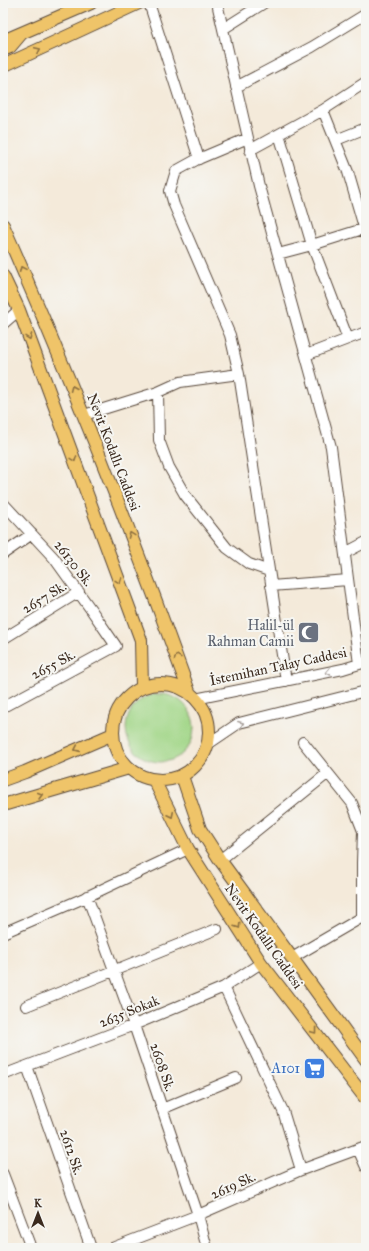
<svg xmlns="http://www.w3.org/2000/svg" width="369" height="1251" font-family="'IM FELL Great Primer',serif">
<rect width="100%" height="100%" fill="#f6f6f2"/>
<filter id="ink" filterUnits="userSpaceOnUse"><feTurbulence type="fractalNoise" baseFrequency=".025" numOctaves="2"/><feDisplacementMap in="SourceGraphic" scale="8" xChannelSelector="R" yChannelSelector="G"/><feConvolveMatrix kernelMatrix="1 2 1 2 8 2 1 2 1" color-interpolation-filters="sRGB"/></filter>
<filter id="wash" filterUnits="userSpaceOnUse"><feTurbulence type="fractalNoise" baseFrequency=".012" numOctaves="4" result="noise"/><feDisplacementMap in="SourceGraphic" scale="16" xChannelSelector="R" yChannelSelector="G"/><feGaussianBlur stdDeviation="0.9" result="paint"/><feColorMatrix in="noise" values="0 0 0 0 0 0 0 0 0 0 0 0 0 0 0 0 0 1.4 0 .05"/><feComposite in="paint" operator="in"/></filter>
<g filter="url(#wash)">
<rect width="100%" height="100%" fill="#f4eada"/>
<path fill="#a1d687" stroke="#6e8052" d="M126 728a34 34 0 1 1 68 0a34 34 0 1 1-68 0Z"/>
</g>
<g filter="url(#ink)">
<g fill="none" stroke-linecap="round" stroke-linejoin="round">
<defs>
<path id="minor" d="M 149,3 L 199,159
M 217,3 L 259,186 L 331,447 L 359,664
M 223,29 L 264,3
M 236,87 L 312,47 L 366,14
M 323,110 L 348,172 L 366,234
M 279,134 L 312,245 L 348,339
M 248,138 L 196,160 L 176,171 L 170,191 L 174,205 L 230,335 L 239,374 L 286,681
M 336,140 L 366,128
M 250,150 L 323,110 L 366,82
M 278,254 L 312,245 L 366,228
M 3,324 L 19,310
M 306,355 L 366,332
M 158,392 L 159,440 L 169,467 L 185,495 L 227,548 L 249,564 L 269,571
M 84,415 L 158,392 L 180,382 L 239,374
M 3,503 L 54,558 L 92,611 L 116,646 L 3,707
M 345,553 L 366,542
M 3,554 L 32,534
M 271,586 L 348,580
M 3,639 L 79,592
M 195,699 L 343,669 L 366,662
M 303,742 L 352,803 L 363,831 L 362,863 L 362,917
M 208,744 L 239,723 L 366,691
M 220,860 L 328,773
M 87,896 L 134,1025 L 198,1215 L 207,1248
M 3,933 L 84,898 L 188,849
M 292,958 L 366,915
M 224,987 L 283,1111 L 301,1170
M 26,1006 L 217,929
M 27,1066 L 91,1248
M 3,1075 L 134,1025 L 224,987 L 261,963
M 162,1109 L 236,1078
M 358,1149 L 366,1167
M 3,1174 L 31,1248
M 112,1248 L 198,1215 L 301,1170 L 366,1146"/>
<path id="major" d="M 3,41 L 91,3
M 3,50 L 10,47 L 21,34
M 3,66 L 139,3
M 3,225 C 71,379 133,535 190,694
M 3,276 L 19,310 L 141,640 L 142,687
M113 732a48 48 0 1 1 96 0a48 48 0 1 1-96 0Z
M 182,776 L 200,829 L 220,860 L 292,958 L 366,1060
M 3,780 L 25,772 L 113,734
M 154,780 L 188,849 L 261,963 L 366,1099
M 3,805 L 129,768"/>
</defs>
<use href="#minor" stroke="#57473a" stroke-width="12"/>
<use href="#major" stroke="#57473a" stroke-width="14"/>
<use href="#minor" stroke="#fff" stroke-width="10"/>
<use href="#major" stroke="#efc469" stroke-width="12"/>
</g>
<defs><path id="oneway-chevron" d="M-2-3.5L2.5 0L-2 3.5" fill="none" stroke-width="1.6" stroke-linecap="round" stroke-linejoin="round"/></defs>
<g stroke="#8c6f40">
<use href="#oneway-chevron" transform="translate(38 50) rotate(-25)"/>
<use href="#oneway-chevron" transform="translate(22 269) rotate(-114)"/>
<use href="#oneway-chevron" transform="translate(29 337) rotate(70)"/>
<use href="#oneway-chevron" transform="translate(73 388) rotate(-113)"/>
<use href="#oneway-chevron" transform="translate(74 459) rotate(70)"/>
<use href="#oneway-chevron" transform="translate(131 535) rotate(-111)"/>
<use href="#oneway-chevron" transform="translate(119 581) rotate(70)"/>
<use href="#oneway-chevron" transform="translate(177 657) rotate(-110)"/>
<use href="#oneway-chevron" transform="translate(77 749) rotate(156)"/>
<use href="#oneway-chevron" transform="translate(40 795) rotate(-16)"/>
<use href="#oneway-chevron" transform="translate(171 815) rotate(64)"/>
<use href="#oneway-chevron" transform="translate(238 926) rotate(57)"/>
<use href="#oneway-chevron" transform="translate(314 1031) rotate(53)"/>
</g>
<g stroke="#a79f9a">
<use href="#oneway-chevron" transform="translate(328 672) rotate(168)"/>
<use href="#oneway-chevron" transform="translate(241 724) rotate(-22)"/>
</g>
</g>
<defs>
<symbol id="mosque-square" viewBox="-11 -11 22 22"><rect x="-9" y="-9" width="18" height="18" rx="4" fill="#6b7280" stroke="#f6f6f2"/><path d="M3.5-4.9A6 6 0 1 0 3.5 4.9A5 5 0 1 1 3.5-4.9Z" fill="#fff"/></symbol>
<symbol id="supermarket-square" viewBox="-11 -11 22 22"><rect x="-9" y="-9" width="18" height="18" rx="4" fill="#3f7fe0" stroke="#f6f6f2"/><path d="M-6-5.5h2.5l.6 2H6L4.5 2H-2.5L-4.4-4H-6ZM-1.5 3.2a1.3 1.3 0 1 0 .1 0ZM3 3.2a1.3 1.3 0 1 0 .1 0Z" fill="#fff"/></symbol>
</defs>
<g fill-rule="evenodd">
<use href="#mosque-square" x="296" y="620" width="25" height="25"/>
<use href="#supermarket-square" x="302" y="1056" width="25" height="25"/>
</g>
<g text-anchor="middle" stroke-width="4" stroke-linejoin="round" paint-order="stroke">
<g font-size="14" fill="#3b2a1e" stroke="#f6f6f2">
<text transform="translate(114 452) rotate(69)" y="5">Nevit Kodallı Caddesi</text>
<text transform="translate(74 563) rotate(52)" y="5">26130 Sk.</text>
<text transform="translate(44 597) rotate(-31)" y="5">2657 Sk.</text>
<text transform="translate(53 664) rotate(-28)" y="5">2655 Sk.</text>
<text transform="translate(278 666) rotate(-12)" y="5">İstemihan Talay Caddesi</text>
<text transform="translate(264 936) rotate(55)" y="5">Nevit Kodallı Caddesi</text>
<text transform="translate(129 1011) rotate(-22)" y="5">2635 Sokak</text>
<text transform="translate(163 1067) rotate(71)" y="5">2608 Sk.</text>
<text transform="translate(72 1152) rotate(71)" y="5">2612 Sk.</text>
<text transform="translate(233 1185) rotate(-24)" y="5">2619 Sk.</text>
</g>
<g font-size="14" fill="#5b616d" stroke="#f6f6f2" text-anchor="end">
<text x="294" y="630">Halil-ül<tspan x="294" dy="16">Rahman Camii</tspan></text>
</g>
<g font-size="14" fill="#366cbe" stroke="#f6f6f2" text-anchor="end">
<text x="300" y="1073">A101</text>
</g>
</g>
<rect width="369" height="1251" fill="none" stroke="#f6f6f2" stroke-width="16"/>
<g transform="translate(38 1213)" stroke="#f6f6f2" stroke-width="3" paint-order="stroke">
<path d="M0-3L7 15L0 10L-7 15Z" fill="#3b2a1e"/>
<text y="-6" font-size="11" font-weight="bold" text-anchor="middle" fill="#3b2a1e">K</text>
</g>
</svg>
